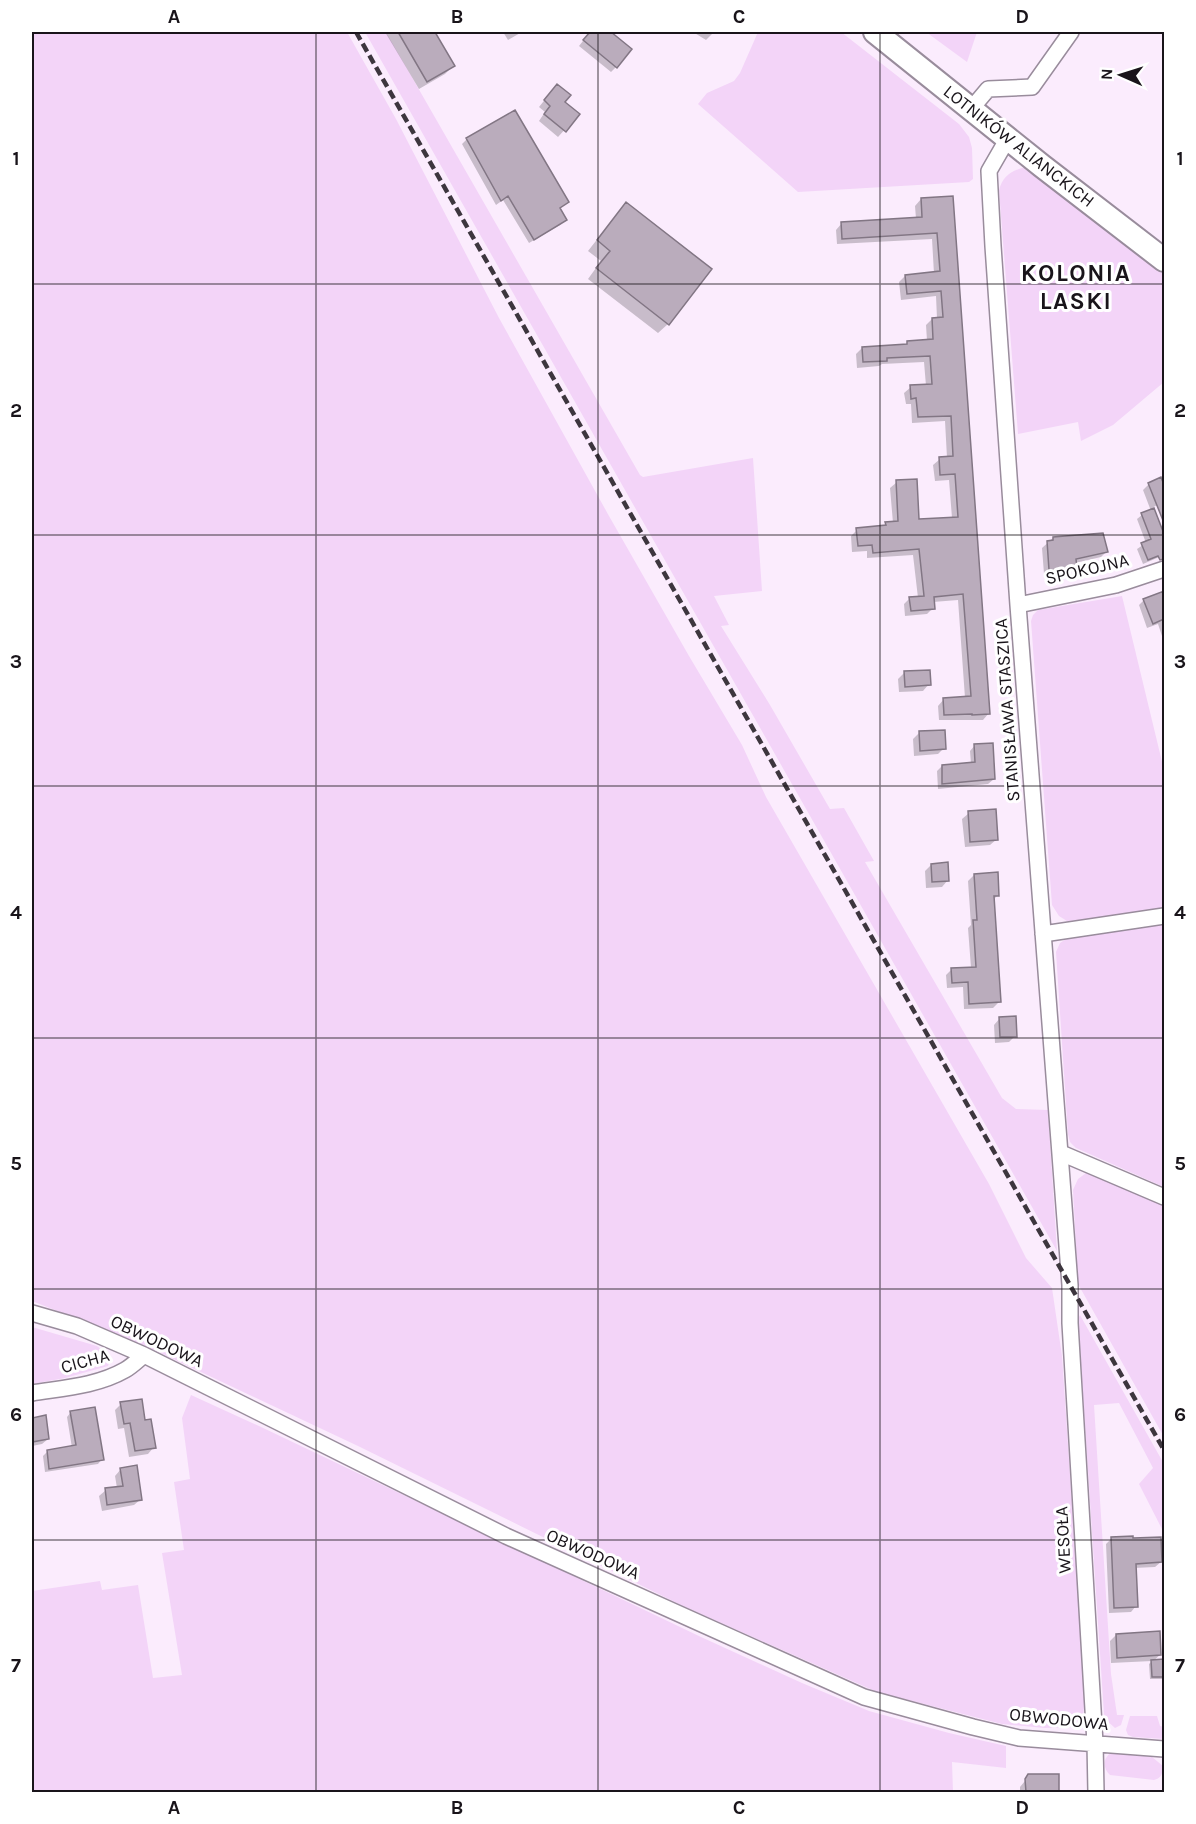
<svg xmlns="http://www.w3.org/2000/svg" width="1196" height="1824" font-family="Karla,sans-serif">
<rect width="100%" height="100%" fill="#fbecfd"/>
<path fill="#f3d4f8" d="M 32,32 L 347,32 L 396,119 L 499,318 L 609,516 L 689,656 L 742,745 L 766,797 L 989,1184 L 1026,1258 L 1052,1288 L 1062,1356 L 1085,1696 L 1083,1717 L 1075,1727 L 1045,1728 L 1002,1724 L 877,1692 L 685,1607 L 358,1446 L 148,1347 L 32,1301 Z
M 365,32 L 386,32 L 640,475 L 643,477 L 753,458 L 762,591 L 714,596 L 729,625 L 721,626 L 770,705 L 830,809 L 844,808 L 874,861 L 865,862 L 1002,1098 L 1016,1109 L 1048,1110 L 1057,1251 Z
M 758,32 L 841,32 L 959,124 L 969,137 L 972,148 L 973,179 L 969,182 L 798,192 L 698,104 L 707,93 L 734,81 L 740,73 Z
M 926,32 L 977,32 L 967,62 Z
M 1022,168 L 1028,168 L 1164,274 L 1164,382 L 1113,425 L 1081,441 L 1078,422 L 1018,434 L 999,190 C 1003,177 1009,172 1022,168 Z
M 1122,596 L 1164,770 L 1164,908 L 1098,920 L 1067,921 L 1059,916 L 1052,905 L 1031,621 L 1033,615 L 1038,610 Z
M 1164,923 L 1164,1187 L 1076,1148 L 1070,1142 L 1068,1134 L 1056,952 L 1060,943 L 1069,937 Z
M 1086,1173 L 1096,1175 L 1164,1205 L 1164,1437 L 1078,1284 L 1073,1190 L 1078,1179 Z
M 1080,1315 L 1164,1464 L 1164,1533 L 1139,1484 L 1153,1468 L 1119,1403 L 1094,1405 L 1111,1674 L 1117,1715 L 1124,1715 L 1121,1725 L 1115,1728 L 1106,1720 L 1104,1714 L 1078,1319 Z
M 32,1327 L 97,1346 L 111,1357 L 108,1366 L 65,1378 L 32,1384 Z
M 191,1395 L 259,1426 L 701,1637 L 802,1683 L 869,1711 L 949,1733 L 1006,1746 L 1006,1768 L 952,1762 L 953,1792 L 32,1792 L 32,1591 L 100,1581 L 102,1590 L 138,1585 L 153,1678 L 182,1675 L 162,1553 L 184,1550 L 174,1482 L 190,1479 L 182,1418 Z
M 1130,1716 L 1157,1716 L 1160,1726 L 1164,1727 L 1164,1739 L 1133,1737 L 1128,1735 L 1126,1730 Z
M 1113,1752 L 1152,1757 L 1163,1766 C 1162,1774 1162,1778 1154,1780 L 1110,1775 C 1102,1768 1103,1756 1113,1752 Z"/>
<path fill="#0003" d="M 385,32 L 433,32 L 453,66 L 445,74 L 419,89 Z
M 503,32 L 522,32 L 508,40 Z
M 590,32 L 610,32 L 616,67 L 611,72 L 579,46 Z
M 693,32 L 714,32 L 706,40 Z
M 551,92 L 578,115 L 558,137 L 539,121 L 545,112 L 539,107 Z
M 467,139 L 567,202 L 559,209 L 565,220 L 560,225 L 529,243 L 503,200 L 496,205 L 462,144 Z
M 952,197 L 989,713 L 983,720 L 939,720 L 938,706 L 944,699 L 965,698 L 958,600 L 933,602 L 933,608 L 927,614 L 905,616 L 904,604 L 910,598 L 918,598 L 913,555 L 867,558 L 867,551 L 852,552 L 851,536 L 857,530 L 882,527 L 886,523 L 893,523 L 890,488 L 897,482 L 918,521 L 952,518 L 949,480 L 935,481 L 933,465 L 940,459 L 947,458 L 945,421 L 912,423 L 911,404 L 906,404 L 904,393 L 911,387 L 926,386 L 924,362 L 882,364 L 879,366 L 857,368 L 856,354 L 862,348 L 905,346 L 908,342 L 927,341 L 926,325 L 932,319 L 937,319 L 936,296 L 901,300 L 899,282 L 905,276 L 934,274 L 932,239 L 837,244 L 836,230 L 842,223 L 916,219 L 915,206 L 921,199 Z
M 626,204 L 668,324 L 658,333 L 588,279 L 601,261 L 588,251 L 617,214 Z
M 1160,479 L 1164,489 L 1164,501 L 1152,508 L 1164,536 L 1164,555 L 1143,564 L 1137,549 L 1146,543 L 1137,519 L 1142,515 L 1151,511 L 1143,490 L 1149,484 Z
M 1053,538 L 1107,551 L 1101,557 L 1075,563 L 1075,567 L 1070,573 L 1044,574 L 1042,548 Z
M 1164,593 L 1164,642 L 1158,624 L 1147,628 L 1139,605 L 1144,600 Z
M 904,673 L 929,684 L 923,691 L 899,692 L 898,679 Z
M 919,733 L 944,748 L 938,754 L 914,756 L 913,739 Z
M 975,745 L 994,779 L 988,784 L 938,789 L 937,771 L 942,766 L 971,764 L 970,751 Z
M 969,813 L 997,839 L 990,845 L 965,847 L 962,819 Z
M 931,865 L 948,880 L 942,887 L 926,888 L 925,871 Z
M 974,875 L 997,896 L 993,900 L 999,1002 L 993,1008 L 964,1009 L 963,987 L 947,988 L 946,975 L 952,969 L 971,968 L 968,928 L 971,925 L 968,881 Z
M 1000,1018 L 1015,1036 L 1009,1042 L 995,1043 L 994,1025 Z
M 121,1404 L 144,1422 L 154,1447 L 148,1454 L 129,1457 L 124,1428 L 118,1429 L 115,1410 Z
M 71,1412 L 102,1459 L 98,1464 L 45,1472 L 43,1456 L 47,1452 L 72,1448 L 67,1417 Z
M 44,1417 L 48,1439 L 42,1444 L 32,1446 L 32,1419 Z
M 121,1469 L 141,1499 L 134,1505 L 102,1511 L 99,1496 L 106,1490 L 117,1488 L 115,1476 Z
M 1111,1539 L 1161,1562 L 1155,1567 L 1134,1568 L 1136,1606 L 1131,1612 L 1109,1613 L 1106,1544 Z
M 1116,1635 L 1160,1655 L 1153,1661 L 1164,1661 L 1164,1679 L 1150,1679 L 1149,1664 L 1152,1661 L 1111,1663 L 1110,1641 Z
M 1057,1775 L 1058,1792 L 1007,1792 L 1009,1791 L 1020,1791 L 1020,1787 L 1029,1776 Z"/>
<path fill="#baacbc" stroke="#827684" stroke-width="1.5" d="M 398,32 L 435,32 L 455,66 L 427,82 Z
M 590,32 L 611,32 L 632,49 L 617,68 L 583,40 Z
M 557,84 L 571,95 L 565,102 L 580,114 L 566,132 L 544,114 L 550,106 L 544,100 Z
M 515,110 L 569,202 L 560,208 L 567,220 L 534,240 L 508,196 L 501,201 L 466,138 Z
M 953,196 L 990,714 L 972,715 L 972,714 L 944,715 L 943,698 L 971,696 L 963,594 L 934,597 L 935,609 L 911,611 L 909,597 L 924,596 L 919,549 L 873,553 L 872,545 L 858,546 L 856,528 L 886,525 L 885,522 L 898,521 L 896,480 L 917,479 L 919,519 L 958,517 L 955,474 L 940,475 L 939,457 L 953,456 L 951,416 L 918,417 L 916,398 L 911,399 L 910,385 L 932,384 L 930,356 L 887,358 L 887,361 L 863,362 L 862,347 L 907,344 L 907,341 L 933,339 L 932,318 L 943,317 L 941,291 L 907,294 L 905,275 L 940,271 L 937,233 L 842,239 L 841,222 L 922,217 L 921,198 Z
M 626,202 L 712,269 L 669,325 L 596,268 L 610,251 L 597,240 Z
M 1161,477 L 1164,485 L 1164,523 L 1148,483 Z
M 1154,508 L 1164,534 L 1164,559 L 1160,560 L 1158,556 L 1148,560 L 1141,543 L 1151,539 L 1141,513 Z
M 1103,533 L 1108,552 L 1076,559 L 1077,568 L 1049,570 L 1047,541 L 1053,540 L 1053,537 Z
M 1164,591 L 1164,619 L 1153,624 L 1143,599 Z
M 930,670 L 931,685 L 905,687 L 904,671 Z
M 945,730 L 946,749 L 920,751 L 919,731 Z
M 993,743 L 995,779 L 942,784 L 942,765 L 975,762 L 974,744 Z
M 996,809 L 998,840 L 970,842 L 968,811 Z
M 948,862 L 949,881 L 932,882 L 931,864 Z
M 998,872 L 999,896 L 994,896 L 1001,1002 L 969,1004 L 968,982 L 952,983 L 951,968 L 976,967 L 973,920 L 977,920 L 974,874 Z
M 1016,1016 L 1017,1037 L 1000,1037 L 999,1017 Z
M 142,1399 L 145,1420 L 151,1419 L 156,1448 L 135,1451 L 130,1423 L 124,1424 L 120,1402 Z
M 95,1407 L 104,1460 L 49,1469 L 47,1450 L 76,1445 L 70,1411 Z
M 46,1415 L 49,1439 L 32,1442 L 32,1418 Z
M 137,1465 L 142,1500 L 107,1505 L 105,1488 L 123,1486 L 120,1468 Z
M 1133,1536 L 1133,1538 L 1161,1537 L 1162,1562 L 1136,1564 L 1138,1607 L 1114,1608 L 1111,1537 Z
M 1160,1631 L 1161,1655 L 1117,1658 L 1116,1634 Z
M 1164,1659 L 1164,1677 L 1152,1677 L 1151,1660 Z
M 1028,1774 L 1059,1774 L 1059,1792 L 1026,1792 L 1025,1779 Z"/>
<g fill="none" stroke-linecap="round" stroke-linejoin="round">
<defs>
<path id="minor" d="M 972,108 L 988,89 L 1032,87 L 1071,32
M 1008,138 L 989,171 L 993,246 L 1018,605 L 1070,1285 L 1070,1323 L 1095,1743 L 1096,1792
M 1018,605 L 1116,585 L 1164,569
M 1043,934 L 1164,916
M 1061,1153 L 1164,1197
M 32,1313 L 77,1326 L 144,1355 L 506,1536 L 864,1697 L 973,1727 L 1019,1738 L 1164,1749
M 32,1393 C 63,1388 97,1386 125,1370 C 132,1366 138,1360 144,1355"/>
<path id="secondary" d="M 875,32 L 1042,166 L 1164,260"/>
</defs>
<use href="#minor" stroke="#998c9c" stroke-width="18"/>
<use href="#secondary" stroke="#998c9c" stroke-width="26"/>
<use href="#minor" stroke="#fff" stroke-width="15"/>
<use href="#secondary" stroke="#fff" stroke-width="22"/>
<path stroke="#3d363e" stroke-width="4.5" stroke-dasharray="9 4.5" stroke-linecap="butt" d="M 356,32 L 1164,1450"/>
</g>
<path fill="none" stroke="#19141a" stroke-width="1.5" stroke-opacity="0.55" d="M 316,32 L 316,1792M 598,32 L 598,1792M 880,32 L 880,1792M 32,284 L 1164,284M 32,535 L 1164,535M 32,786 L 1164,786M 32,1038 L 1164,1038M 32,1289 L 1164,1289M 32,1540 L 1164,1540"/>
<g text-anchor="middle" stroke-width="6" stroke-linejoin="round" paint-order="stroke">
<g font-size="18" fill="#19141a" stroke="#fff">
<text transform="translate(1019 146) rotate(38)" y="6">LOTNIKÓW ALIANCKICH</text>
<text transform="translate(1087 569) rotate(-13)" y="6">SPOKOJNA</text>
<text transform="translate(1007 710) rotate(-94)" y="6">STANISŁAWA STASZICA</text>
<text transform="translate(157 1341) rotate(25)" y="6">OBWODOWA</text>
<text transform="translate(85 1361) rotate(-15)" y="6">CICHA</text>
<text transform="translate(1063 1540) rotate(-93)" y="6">WESOŁA</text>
<text transform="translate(593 1554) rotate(24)" y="6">OBWODOWA</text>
<text transform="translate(1059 1719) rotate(6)" y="6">OBWODOWA</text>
</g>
<g font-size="24" font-weight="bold" letter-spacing="1.5" fill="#19141a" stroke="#fff">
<text x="1076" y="281">KOLONIA<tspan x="1076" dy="28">LASKI</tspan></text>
</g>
</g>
<rect width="1196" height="1824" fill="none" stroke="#ffffff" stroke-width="66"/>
<g transform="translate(1121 75) rotate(273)" stroke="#ffffff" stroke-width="4.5" paint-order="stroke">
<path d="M0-4.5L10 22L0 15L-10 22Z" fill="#19141a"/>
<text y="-9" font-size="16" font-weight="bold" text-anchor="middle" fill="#19141a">N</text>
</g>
<rect x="33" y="33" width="1130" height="1758" fill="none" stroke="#19141a" stroke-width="2"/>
<g font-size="20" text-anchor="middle" font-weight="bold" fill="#19141a">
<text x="174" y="23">A</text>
<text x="457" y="23">B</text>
<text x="739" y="23">C</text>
<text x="1022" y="23">D</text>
<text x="16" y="165">1</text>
<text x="1180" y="165">1</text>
<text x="16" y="417">2</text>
<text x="1180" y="417">2</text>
<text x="16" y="668">3</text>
<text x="1180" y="668">3</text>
<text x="16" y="919">4</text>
<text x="1180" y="919">4</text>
<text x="16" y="1170">5</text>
<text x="1180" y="1170">5</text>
<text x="16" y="1421">6</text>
<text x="1180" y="1421">6</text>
<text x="16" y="1672">7</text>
<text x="1180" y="1672">7</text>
<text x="174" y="1814">A</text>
<text x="457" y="1814">B</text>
<text x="739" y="1814">C</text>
<text x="1022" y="1814">D</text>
</g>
</svg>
